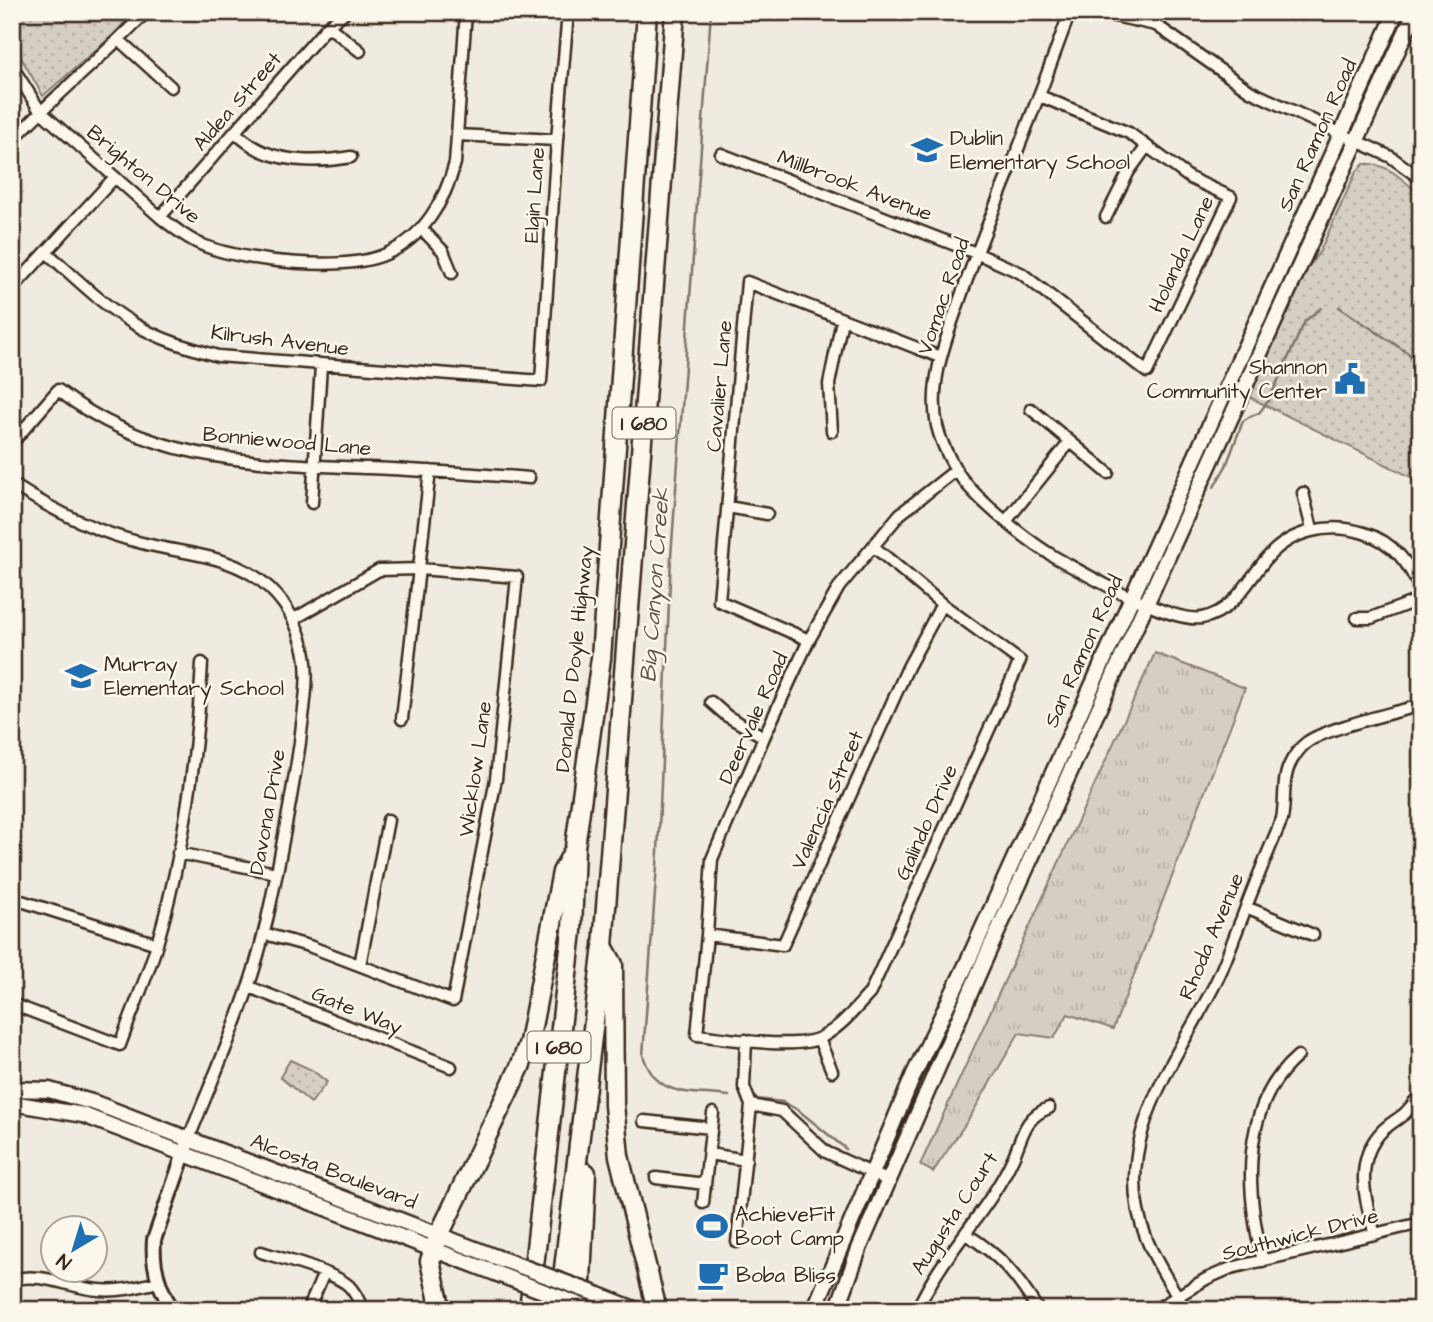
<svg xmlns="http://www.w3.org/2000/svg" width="1433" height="1322" font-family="'Architects Daughter',sans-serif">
<defs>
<pattern id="grass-tufts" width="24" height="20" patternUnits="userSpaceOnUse" patternTransform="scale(1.75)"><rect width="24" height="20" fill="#d5cec3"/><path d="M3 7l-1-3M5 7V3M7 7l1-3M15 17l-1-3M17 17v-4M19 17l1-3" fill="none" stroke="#b8b1a7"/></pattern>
<pattern id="park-dots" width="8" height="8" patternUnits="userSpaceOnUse" patternTransform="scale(1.75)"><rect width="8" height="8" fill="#d5cec3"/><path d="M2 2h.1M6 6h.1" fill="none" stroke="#b8b1a7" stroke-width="1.8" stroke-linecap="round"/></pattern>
</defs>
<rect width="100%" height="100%" fill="#f0ebe0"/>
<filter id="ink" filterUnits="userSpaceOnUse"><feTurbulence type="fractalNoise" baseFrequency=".0143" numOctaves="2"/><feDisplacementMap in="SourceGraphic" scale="14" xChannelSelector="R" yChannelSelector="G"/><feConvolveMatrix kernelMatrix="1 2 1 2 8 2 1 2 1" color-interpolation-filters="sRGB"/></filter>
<g filter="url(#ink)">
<path fill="url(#grass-tufts)" stroke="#887c70" stroke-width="2" d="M 1155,653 L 1245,688 L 1113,1029 L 1068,1014 L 1054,1038 L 1019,1033 L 970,1117 L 933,1172 L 920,1165 Z"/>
<path fill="url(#park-dots)" stroke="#887c70" stroke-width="2" d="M 12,12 L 134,12 L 113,35 L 43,96 L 12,42 Z
M 1364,164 C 1387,162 1406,182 1421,196 L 1421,482 L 1249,397 L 1307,269 L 1320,251 L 1356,172 Z
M 290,1060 L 312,1070 L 327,1082 L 311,1103 L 280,1077 Z"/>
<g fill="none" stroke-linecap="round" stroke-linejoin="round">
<path stroke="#7f7367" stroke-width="2.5" d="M 711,12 L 671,557 L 658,852 L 643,1055 C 656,1099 691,1091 729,1096
M 1339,307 L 1408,353 L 1421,373
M 1214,487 L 1226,466 L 1243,421 L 1249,417 L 1259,413 L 1269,400 L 1305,321 L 1321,308
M 756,1099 L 783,1102 L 798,1110 L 846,1149
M 944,1300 L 949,1310"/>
<defs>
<path id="minor" d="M 1070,12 C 1052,62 1033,112 1013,162 C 995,206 977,251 961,296 C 947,337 928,381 937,426 C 940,439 949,458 956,470 C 973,498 1031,544 1060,560 C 1091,577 1170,623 1202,618 C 1234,612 1248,580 1267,558 C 1291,530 1330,522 1364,533 C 1394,542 1410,564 1421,592
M 1096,12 L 1156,25 L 1250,91 L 1391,157 L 1421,179
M 328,26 L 360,51
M 119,40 L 171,87
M 12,66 L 40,111 L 160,217 C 174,228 189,240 205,246 C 246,262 346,272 386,254 C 423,238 445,201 455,163 L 466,12
M 234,132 C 243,139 252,147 262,151 C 288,163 323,162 351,157
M 457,135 L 557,140
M 12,141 C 54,96 103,57 146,12
M 721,154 L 976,253 L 1021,273 L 1147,372 L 1231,197 L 1190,178 L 1129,133 L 1040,96
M 160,217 L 328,26 L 345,12
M 1106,217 L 1129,171 L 1147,146
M 421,228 L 443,251 L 452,273
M 46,252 C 75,277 102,305 136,325 C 161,340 190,348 218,356 L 541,381 L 557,140 L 568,12
M 12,289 L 115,177
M 1031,409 L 1108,473
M 832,431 L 829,384 L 842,320
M 12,443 L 58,390 C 151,463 256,463 368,468 C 422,470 475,474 529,478
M 12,484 C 52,510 95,532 142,543 C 179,553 220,554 253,575 C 277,591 294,614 302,642 C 312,673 303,710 300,742 C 294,784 286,825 278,867 C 270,907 262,946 249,985 C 232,1037 209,1087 189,1138
M 1303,493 L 1312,529
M 312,503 L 321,366
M 728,507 L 767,514
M 1007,520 L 1069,443
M 873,546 L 942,604 L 1020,661 L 870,993 C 855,1009 842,1026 822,1037 C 797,1051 726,1038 697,1035 L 707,935 L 712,859 L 764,737 L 809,640 L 839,587 L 900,514 L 956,470
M 1357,618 L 1371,618 L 1421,599
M 809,640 L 719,601 L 747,282 L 940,357
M 711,702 L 727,716 L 764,737
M 402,719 L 430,471
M 178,853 L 276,873
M 12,898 L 157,944
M 1246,907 L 1313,935
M 265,934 L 309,946 L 453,1001 L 496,779 L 517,577 L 420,569 L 379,570 L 294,619
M 707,935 L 783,945 L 908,667 L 942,604
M 360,965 L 388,820
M 249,987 L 451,1067
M 12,1004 L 120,1045 C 132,1011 147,978 157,944 C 183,855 197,755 202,663
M 819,1039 L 832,1071
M 746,1040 L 744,1087 L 751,1105 L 782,1111 L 826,1152 L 889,1181
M 644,1121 L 711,1128
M 709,1154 L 746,1160
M 656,1178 L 705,1184
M 703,1203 L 713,1113
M 966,1234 C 1000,1255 1017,1276 1038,1310
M 1375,1235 C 1365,1199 1353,1160 1383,1130 C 1396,1118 1404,1118 1415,1101
M 737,1242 L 751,1105
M 261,1252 C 283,1259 334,1272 349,1286 C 356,1293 359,1301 363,1310
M 1263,1261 C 1246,1194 1239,1106 1298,1056
M 12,1280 C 41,1271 70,1288 99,1290 C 119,1292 138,1287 158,1282
M 308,1310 L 324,1273
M 917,1310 C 941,1255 988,1213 1013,1158 C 1023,1136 1024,1117 1049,1108
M 1155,1310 L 1206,1279 L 1231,1268 L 1421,1223
M 1186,1310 C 1172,1287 1157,1265 1147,1240 C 1107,1144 1175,1064 1216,982 C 1226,962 1233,939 1242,918 C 1254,885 1268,852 1282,819 C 1286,799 1281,778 1292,760 C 1295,755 1301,747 1306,743 C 1325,728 1394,713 1421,705"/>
<path id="tertiary" d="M 173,1310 C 158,1288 152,1265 154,1240 L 187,1145"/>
<path id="secondary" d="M 12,1089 L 49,1090 L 95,1103 L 496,1257
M 12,1103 L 83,1115 L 495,1273
M 599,1295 L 637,1310
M 814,1310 L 914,1074 L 968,961 L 1396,12
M 837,1310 L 859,1249 L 981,968 L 1415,12"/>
<path id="motorway" d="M 603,946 L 613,964 L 614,1105 L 619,1156 L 657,1310
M 580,1302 L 586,1173
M 441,1310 L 430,1261 L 439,1235 L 520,1067 L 529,1042 L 562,872 L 573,852
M 529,1310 L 572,931 L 575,847 L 601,658 L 647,12
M 559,1310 L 603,946 L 675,12"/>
</defs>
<use href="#minor" stroke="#3b2a1e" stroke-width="15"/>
<use href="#tertiary" stroke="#3b2a1e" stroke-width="18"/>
<use href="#secondary" stroke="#3b2a1e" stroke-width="19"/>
<use href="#motorway" stroke="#3b2a1e" stroke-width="23"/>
<use href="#minor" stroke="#fbf7ec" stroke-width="10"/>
<use href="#tertiary" stroke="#fbf7ec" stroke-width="12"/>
<use href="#secondary" stroke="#fbf7ec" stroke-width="14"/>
<use href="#motorway" stroke="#fbf7ec" stroke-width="18"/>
<defs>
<path id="secondary-bridge" d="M 496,1257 L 599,1295
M 495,1273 L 593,1310"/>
</defs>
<use href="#secondary-bridge" stroke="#3b2a1e" stroke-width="19" stroke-linecap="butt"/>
<use href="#secondary-bridge" stroke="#fbf7ec" stroke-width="14"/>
</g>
</g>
<defs>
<symbol id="school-bare" viewBox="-9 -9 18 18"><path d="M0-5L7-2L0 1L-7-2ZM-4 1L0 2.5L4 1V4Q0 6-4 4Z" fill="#1f6fb2" stroke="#fbf7ec" stroke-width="2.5" paint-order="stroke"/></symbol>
<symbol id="civic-bare" viewBox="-9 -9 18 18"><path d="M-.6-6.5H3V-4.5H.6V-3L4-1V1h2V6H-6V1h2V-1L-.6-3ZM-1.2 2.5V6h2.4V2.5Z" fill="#1f6fb2" stroke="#fbf7ec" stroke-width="2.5" paint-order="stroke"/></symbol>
<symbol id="stadium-bare" viewBox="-9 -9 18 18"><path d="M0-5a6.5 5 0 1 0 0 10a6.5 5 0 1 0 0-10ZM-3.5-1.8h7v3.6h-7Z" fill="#1f6fb2" stroke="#fbf7ec" stroke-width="2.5" paint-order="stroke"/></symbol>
<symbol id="cafe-bare" viewBox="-9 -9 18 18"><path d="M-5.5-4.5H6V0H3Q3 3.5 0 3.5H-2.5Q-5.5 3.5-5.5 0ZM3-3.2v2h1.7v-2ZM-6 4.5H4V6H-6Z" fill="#1f6fb2" stroke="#fbf7ec" stroke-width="2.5" paint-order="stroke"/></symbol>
</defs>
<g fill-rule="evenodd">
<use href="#school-bare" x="905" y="128" width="44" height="44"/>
<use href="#civic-bare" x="1328" y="357" width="44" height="44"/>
<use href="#school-bare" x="59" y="654" width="44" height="44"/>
<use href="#stadium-bare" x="690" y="1204" width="44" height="44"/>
<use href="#cafe-bare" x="691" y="1253" width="44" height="44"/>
</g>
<g text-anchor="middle" stroke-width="5" stroke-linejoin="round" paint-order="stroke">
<g fill="#fbf7ec" stroke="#75685c" stroke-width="2">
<rect x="612.5" y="407.5" width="63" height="31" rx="5"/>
<rect x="527.5" y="1031.5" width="63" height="31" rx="5"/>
</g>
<g font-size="19" font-weight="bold" fill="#3b2a1e">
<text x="644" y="430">I 680</text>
<text x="559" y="1054">I 680</text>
</g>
<g font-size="21" fill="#3b2a1e" stroke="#fbf7ec">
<text transform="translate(237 101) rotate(-49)" y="7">Aldea Street</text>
<text transform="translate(1317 135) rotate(-66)" y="7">San Ramon Road</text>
<text transform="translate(144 174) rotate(40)" y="7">Brighton Drive</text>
<text transform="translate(855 185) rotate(21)" y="7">Millbrook Avenue</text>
<text transform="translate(534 195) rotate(-86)" y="7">Elgin Lane</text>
<text transform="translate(1181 254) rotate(-65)" y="7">Holanda Lane</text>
<text transform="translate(943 296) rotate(-71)" y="7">Vomac Road</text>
<text transform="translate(280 340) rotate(7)" y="7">Kilrush Avenue</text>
<text transform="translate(719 386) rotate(-85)" y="7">Cavalier Lane</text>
<text transform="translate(287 441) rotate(5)" y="7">Bonniewood Lane</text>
<text transform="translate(1083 651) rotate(-66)" y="7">San Ramon Road</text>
<text transform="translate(574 659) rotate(-84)" y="7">Donald D Doyle Highway</text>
<text transform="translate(753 718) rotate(-66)" y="7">Deervale Road</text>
<text transform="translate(475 769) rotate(-82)" y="7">Wicklow Lane</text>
<text transform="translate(827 800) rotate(-66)" y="7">Valencia Street</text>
<text transform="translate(267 812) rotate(-80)" y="7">Davona Drive</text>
<text transform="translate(926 822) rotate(-66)" y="7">Galindo Drive</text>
<text transform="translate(1211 936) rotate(-67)" y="7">Rhoda Avenue</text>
<text transform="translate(357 1010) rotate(22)" y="7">Gate Way</text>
<text transform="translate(334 1171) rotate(21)" y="7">Alcosta Boulevard</text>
<text transform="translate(954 1213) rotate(-57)" y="7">Augusta Court</text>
<text transform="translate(1300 1234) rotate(-14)" y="7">Southwick Drive</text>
</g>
<g font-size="21" fill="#3b2a1e" stroke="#fbf7ec" text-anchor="start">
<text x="950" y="145">Dublin<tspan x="950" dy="24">Elementary School</tspan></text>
<text x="1327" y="374" text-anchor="end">Shannon<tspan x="1327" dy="24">Community Center</tspan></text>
<text x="104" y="671">Murray<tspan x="104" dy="24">Elementary School</tspan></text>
<text x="735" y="1221">AchieveFit<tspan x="735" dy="24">Boot Camp</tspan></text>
<text x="736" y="1282">Boba Bliss</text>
</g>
<g font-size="23" font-style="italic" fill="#635448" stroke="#fbf7ec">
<text transform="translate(654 585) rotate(-86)" y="8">Big Canyon Creek</text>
</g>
</g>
<rect width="1433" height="1322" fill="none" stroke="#fbf7ec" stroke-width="42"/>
<rect x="21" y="21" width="1391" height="1280" fill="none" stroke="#3b2a1e" stroke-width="2.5" filter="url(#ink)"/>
<g transform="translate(74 1249) rotate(218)"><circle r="33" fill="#fbf7ec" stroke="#aea59a" stroke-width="2"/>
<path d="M0-5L12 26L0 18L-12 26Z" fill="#1f6fb2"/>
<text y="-10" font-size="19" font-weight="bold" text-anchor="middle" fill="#3b2a1e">N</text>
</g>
</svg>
